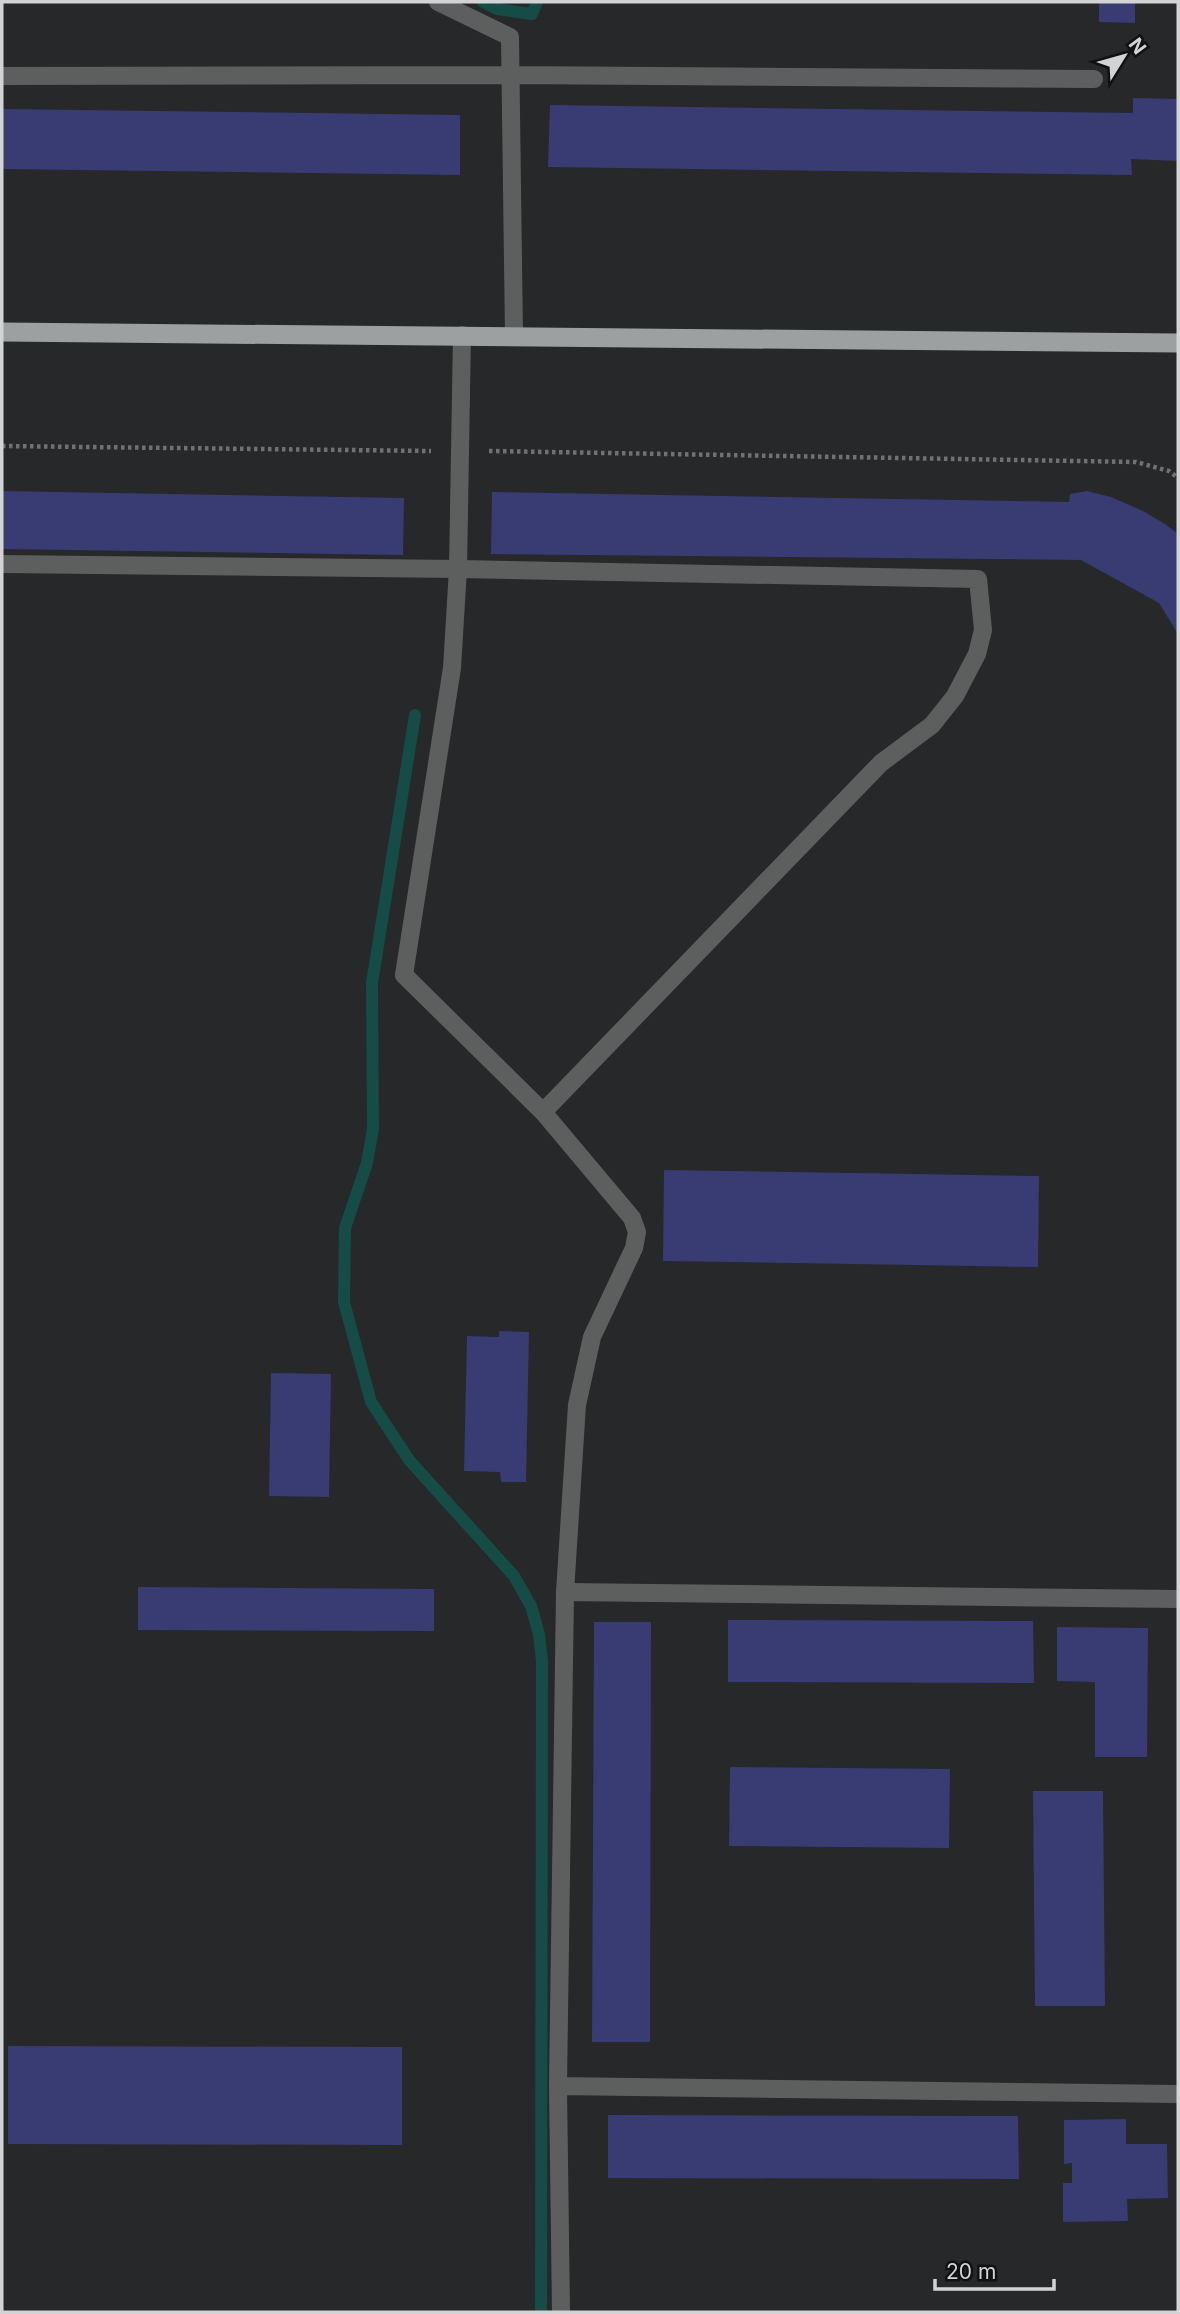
<svg xmlns="http://www.w3.org/2000/svg" width="1180" height="2314" font-family="Inter,sans-serif">
<rect width="100%" height="100%" fill="#26282a"/>
<g fill="none" stroke-linecap="round" stroke-linejoin="round">
<path stroke="#154c46" stroke-width="12" d="M 483,2 L 497,9 L 532,14 L 537,2
M 415,715 L 372,983 L 373,1129 L 367,1163 L 345,1228 L 344,1302 L 371,1402 L 409,1460 L 514,1576 L 531,1606 L 539,1634 L 542,1661 L 541,2312"/>
</g>
<path fill="#393b73" d="M 1099,2 L 1135,2 L 1135,23 L 1099,22 Z
M 1133,98 L 1178,99 L 1178,161 L 1131,159 L 1132,175 L 548,167 L 550,105 L 1133,113 Z
M 2,109 L 460,115 L 460,175 L 2,169 Z
M 2,491 L 404,498 L 403,555 L 2,549 Z
M 1087,491 L 1111,497 L 1143,511 L 1165,524 L 1178,534 L 1178,634 L 1159,603 L 1081,560 L 491,554 L 492,492 L 1069,502 L 1070,494 Z
M 664,1170 L 1039,1176 L 1038,1267 L 663,1261 Z
M 499,1331 L 529,1332 L 526,1482 L 501,1482 L 500,1472 L 464,1471 L 467,1336 L 499,1337 Z
M 271,1373 L 331,1374 L 329,1497 L 269,1496 Z
M 138,1587 L 434,1589 L 434,1631 L 138,1630 Z
M 728,1620 L 1033,1621 L 1034,1683 L 728,1682 Z
M 594,1622 L 651,1622 L 650,2042 L 592,2042 Z
M 1057,1627 L 1148,1628 L 1147,1757 L 1095,1757 L 1095,1682 L 1057,1681 Z
M 730,1767 L 950,1769 L 949,1848 L 729,1846 Z
M 1033,1791 L 1103,1791 L 1105,2006 L 1035,2006 Z
M 8,2046 L 402,2047 L 402,2145 L 8,2144 Z
M 608,2115 L 1018,2116 L 1019,2179 L 608,2178 Z
M 1126,2119 L 1126,2144 L 1167,2144 L 1168,2198 L 1127,2199 L 1128,2221 L 1063,2222 L 1063,2183 L 1072,2183 L 1072,2163 L 1064,2164 L 1064,2120 Z"/>
<g fill="none" stroke-linecap="round" stroke-linejoin="round">
<path stroke="#6f7173" stroke-width="4.5" stroke-dasharray="3.5 3.5" stroke-linecap="butt" d="M 2,446 L 431,451
M 489,451 L 1136,462 L 1169,471 L 1178,478"/>
<path stroke="#5d5f5f" stroke-width="18" d="M 2,564 L 458,569 L 978,579 L 983,630 L 977,654 L 955,696 L 932,725 L 881,763 L 543,1112
M 404,975 L 543,1112 L 632,1218 L 637,1232 L 634,1248 L 592,1337 L 577,1405 L 565,1592"/>
<path stroke="#5d5f5f" stroke-width="18" d="M 438,2 L 510,37 L 514,336
M 2,76 L 510,75 L 1094,79
M 404,975 L 452,668 L 458,569 L 462,335
M 558,2086 L 1178,2094
M 561,2312 L 558,2086 L 565,1592 L 1178,1599"/>
<path stroke="#9ca0a1" stroke-width="19" d="M 2,332 L 1178,343"/>
</g>
<rect width="1180" height="2314" fill="none" stroke="#d2d3d5" stroke-width="7"/>
<g transform="translate(1124 56) rotate(53)" stroke="#101112" stroke-width="5" paint-order="stroke">
<path d="M0-5L12 26L0 18L-12 26Z" fill="#d2d3d5"/>
<text y="-10" font-size="19" font-weight="bold" text-anchor="middle" fill="#d2d3d5">N</text>
</g>
<path d="M935 2279v10h119v-10" fill="none" stroke="#d2d3d5" stroke-width="3.5"/>
<text x="946" y="2279" font-size="21" fill="#d2d3d5" stroke="#101112" stroke-width="5" paint-order="stroke">20 m</text>
</svg>
